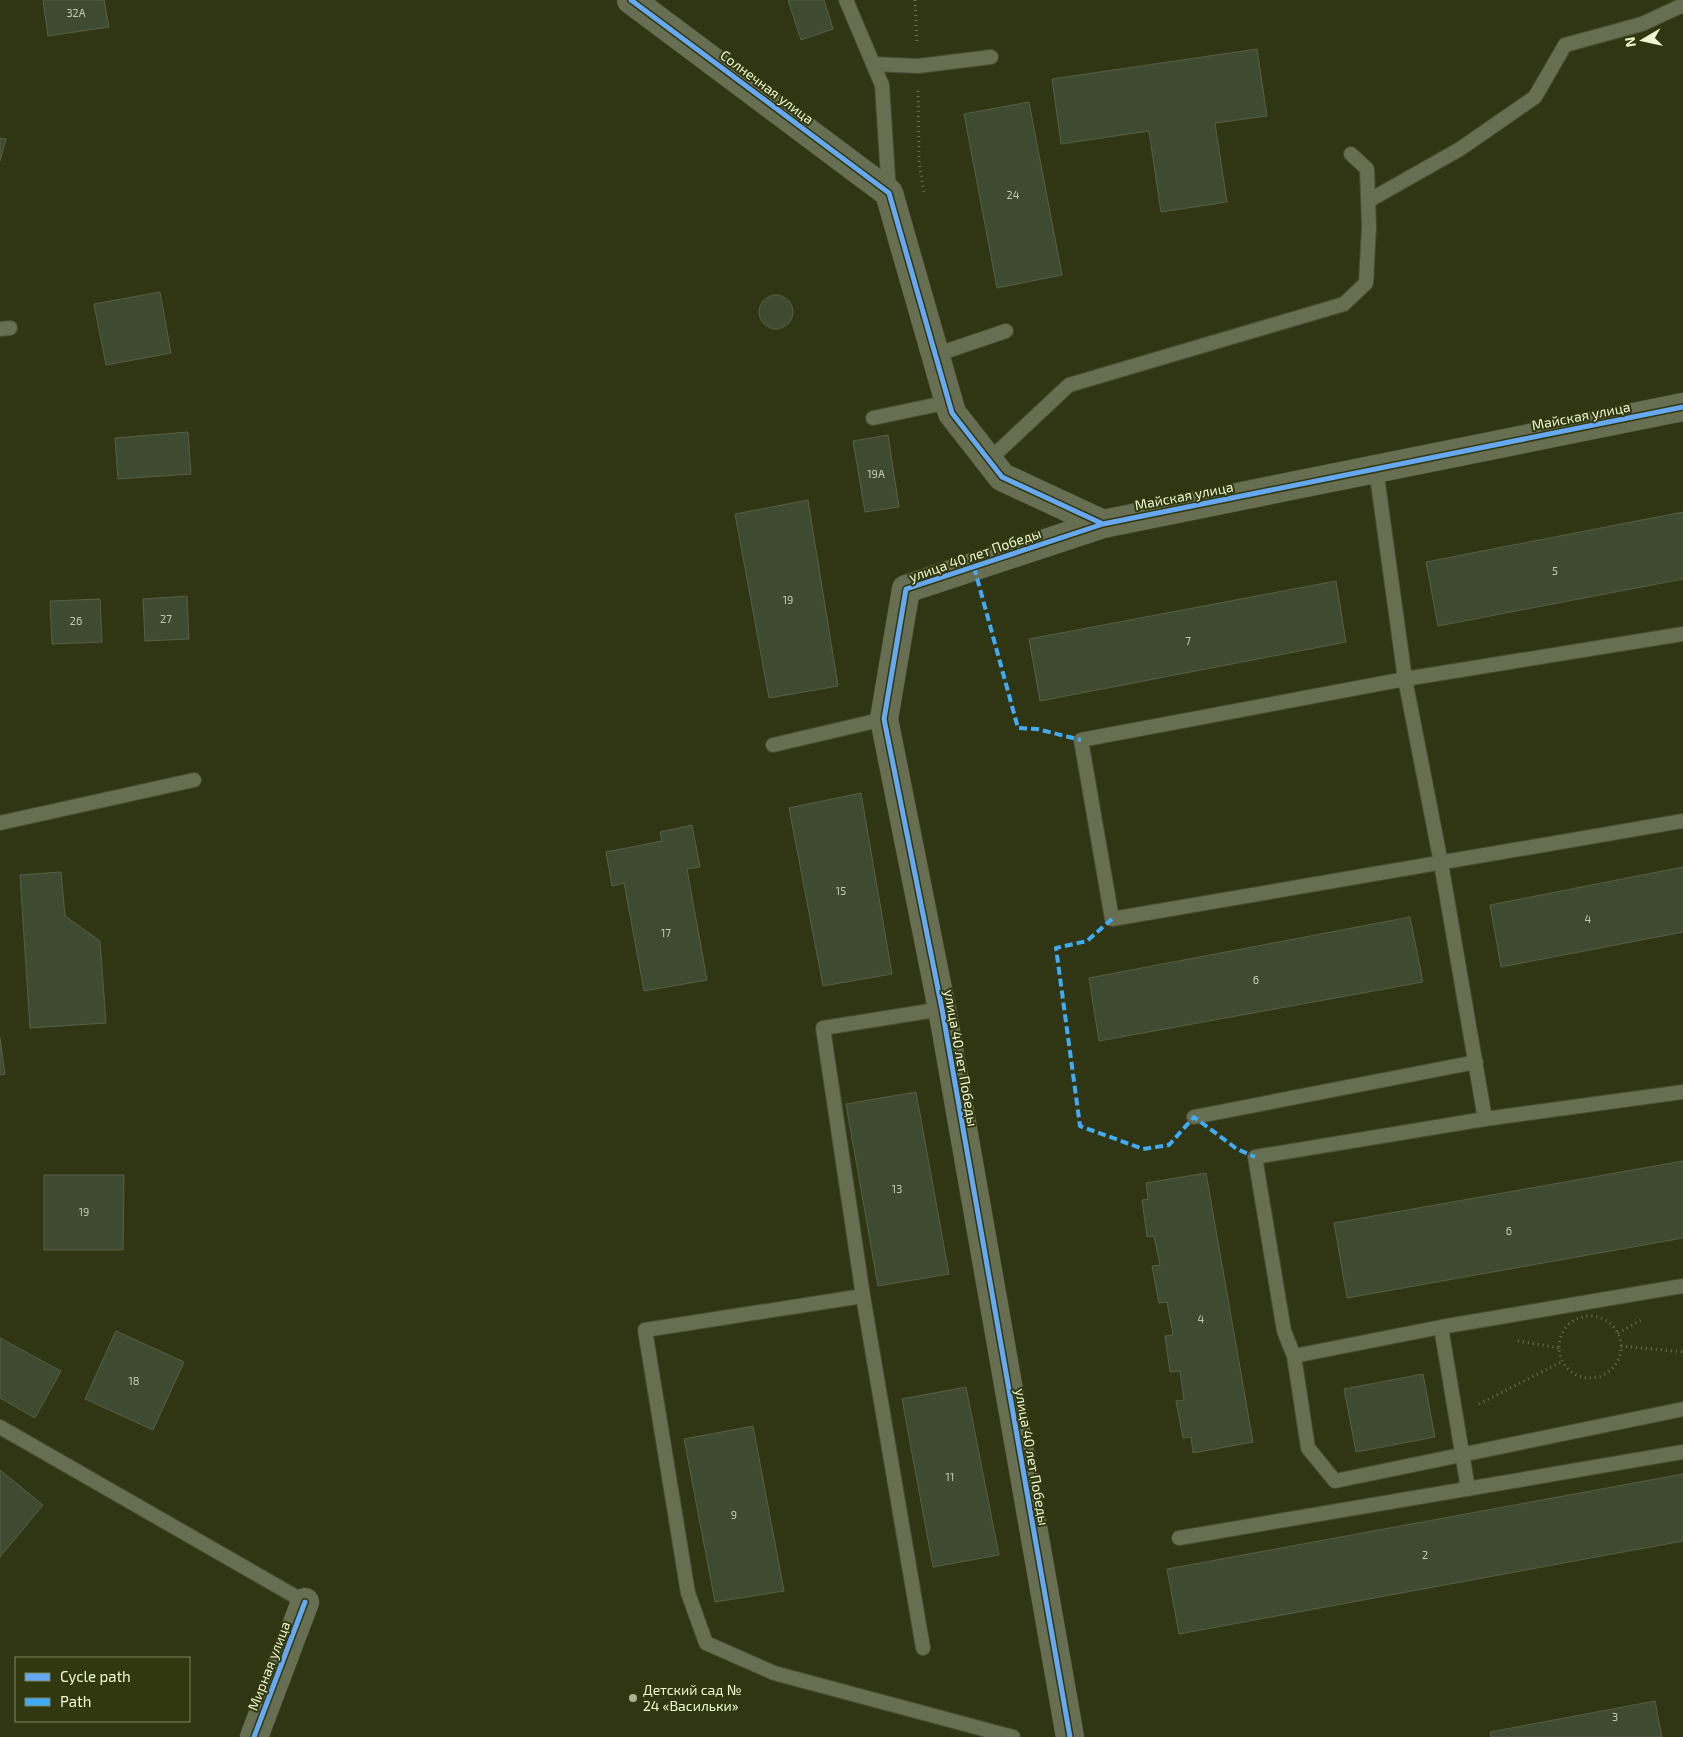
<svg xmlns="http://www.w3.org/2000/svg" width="1683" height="1737" font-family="'Exo 2',sans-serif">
<rect width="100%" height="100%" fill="#303614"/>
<path fill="#3f4b30" stroke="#556044" d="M 43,0 L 104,0 L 109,27 L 48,36 Z
M 788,0 L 824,0 L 833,29 L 801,40 Z
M 1257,49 L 1267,116 L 1215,123 L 1227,202 L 1161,212 L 1149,131 L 1061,144 L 1052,79 Z
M 1029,102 L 1062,275 L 997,288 L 964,114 Z
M 0,138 L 6,139 L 0,161 Z
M 160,292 L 171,353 L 106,365 L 94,304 Z
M759 312a17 17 0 1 1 34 0a17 17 0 1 1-34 0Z
M 188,432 L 191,474 L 118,479 L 115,438 Z
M 888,435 L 899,507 L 865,512 L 853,441 Z
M 808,500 L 838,686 L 769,698 L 735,514 Z
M 1683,512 L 1683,579 L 1438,626 L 1426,562 Z
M 1336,581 L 1346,642 L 1040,701 L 1029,639 Z
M 187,596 L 189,639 L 145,641 L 143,599 Z
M 100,599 L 102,642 L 52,644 L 50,601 Z
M 861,793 L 892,974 L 823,986 L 789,808 Z
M 692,825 L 700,867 L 687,869 L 707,980 L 644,991 L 624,883 L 612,886 L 606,852 L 662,841 L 660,832 Z
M 1683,867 L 1683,932 L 1501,967 L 1490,905 Z
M 61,872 L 65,916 L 100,941 L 106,1023 L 30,1028 L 20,875 Z
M 1410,917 L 1423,982 L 1099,1041 L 1089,978 Z
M 0,1038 L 5,1074 L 0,1075 Z
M 916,1092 L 949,1274 L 878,1286 L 846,1104 Z
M 1683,1161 L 1683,1238 L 1347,1298 L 1334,1223 Z
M 1206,1173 L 1253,1442 L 1193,1453 L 1191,1437 L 1183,1438 L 1176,1401 L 1184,1400 L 1180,1371 L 1170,1372 L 1165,1336 L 1173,1335 L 1167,1302 L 1159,1303 L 1152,1266 L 1160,1265 L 1154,1236 L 1147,1237 L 1142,1200 L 1148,1199 L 1146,1183 Z
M 44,1175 L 124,1175 L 123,1250 L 44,1250 Z
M 116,1331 L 184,1362 L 153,1430 L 85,1399 Z
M 0,1338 L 61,1371 L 35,1418 L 0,1398 Z
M 1423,1374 L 1435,1437 L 1356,1452 L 1344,1389 Z
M 966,1387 L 999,1555 L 933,1567 L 902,1399 Z
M 753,1426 L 784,1591 L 715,1602 L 684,1439 Z
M 0,1470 L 43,1505 L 0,1557 Z
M 1683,1474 L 1683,1541 L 1179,1634 L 1167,1569 Z
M 1655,1701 L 1662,1737 L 1491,1737 L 1490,1732 Z"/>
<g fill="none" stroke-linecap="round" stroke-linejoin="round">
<defs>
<path id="service" d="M 846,0 L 882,85 L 889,193
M 873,64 L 918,66 L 991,57
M 1368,201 L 1460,149 L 1535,97 L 1565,45 L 1642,24 L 1683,5
M 0,329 L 10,328
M 935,355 L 1006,331
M 873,418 L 949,402
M 989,460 L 1069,385 L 1344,304 L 1366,283 L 1369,227 L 1367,169 L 1351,154
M 1376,469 L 1405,679 L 1441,863 L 1485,1119
M 1683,634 L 1405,679 L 1081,740 L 1112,919 L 1683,821
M 773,745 L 884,719
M 0,823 L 194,780
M 942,1009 L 823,1028 L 863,1296 L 645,1330 L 688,1593 L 706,1643 L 774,1673 L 1013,1737
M 1194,1117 L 1476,1062
M 1683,1286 L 1441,1327 L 1294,1356 L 1308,1448 L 1335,1481 L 1683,1409
M 863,1296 L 923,1648
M 1441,1327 L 1468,1489
M 1294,1356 L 1284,1331 L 1255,1157 L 1485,1119 L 1683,1092
M 0,1427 L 305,1602
M 1179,1538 L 1683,1452"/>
<path id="minor" d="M 631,0 L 889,193 L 952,413 L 1002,477 L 1103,524 L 1683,407
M 254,1737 L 305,1602
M 1070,1737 L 942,1009 L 884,719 L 906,589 L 1103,524"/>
</defs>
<use href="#service" stroke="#484d34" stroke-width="16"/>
<use href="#minor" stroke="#484d34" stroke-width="29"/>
<path stroke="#6a6f55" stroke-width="3" stroke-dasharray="1 4" stroke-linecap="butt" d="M 915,0 L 917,42
M 918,91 L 919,161 L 924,194
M1559 1347a31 31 0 1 1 62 0a31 31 0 1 1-62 0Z
M 1618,1333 L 1641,1320
M 1518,1341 L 1559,1348
M 1621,1346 L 1683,1352
M 1479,1404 L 1563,1361"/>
<use href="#service" stroke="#686e51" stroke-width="14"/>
<use href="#minor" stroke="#686e51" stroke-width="28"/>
<path stroke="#42abf6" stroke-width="4" stroke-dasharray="8 4" stroke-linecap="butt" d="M 974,567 L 1018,728 L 1037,729 L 1081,740
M 1112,919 L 1087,941 L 1056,948 L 1080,1126 L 1143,1149 L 1169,1145 L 1194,1117 L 1237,1149 L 1255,1157"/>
<defs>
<path id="cycleway" d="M 631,0 L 889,193 L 952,413 L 1002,477 L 1103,524 L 1683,407
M 254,1737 L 305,1602
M 1070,1737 L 942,1009 L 884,719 L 906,589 L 1103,524"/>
</defs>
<use href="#cycleway" stroke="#313810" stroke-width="8"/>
<use href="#cycleway" stroke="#66a8f1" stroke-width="5"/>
</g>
<circle fill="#acb38f" stroke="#313810" stroke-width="2" cx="633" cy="1698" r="5"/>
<g text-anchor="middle" stroke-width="4" stroke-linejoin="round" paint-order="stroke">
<g font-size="11" fill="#c2cca9">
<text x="76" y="17">32А</text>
<text x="1013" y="199">24</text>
<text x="876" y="478">19А</text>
<text x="1555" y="575">5</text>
<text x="788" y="604">19</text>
<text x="166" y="623">27</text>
<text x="76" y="625">26</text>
<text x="1188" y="645">7</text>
<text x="841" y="895">15</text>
<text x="1588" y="923">4</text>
<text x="666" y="937">17</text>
<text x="1256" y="984">6</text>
<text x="897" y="1193">13</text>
<text x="84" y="1216">19</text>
<text x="1509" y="1235">6</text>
<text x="1201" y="1323">4</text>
<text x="134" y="1385">18</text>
<text x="950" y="1481">11</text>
<text x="734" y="1519">9</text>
<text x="1425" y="1559">2</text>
<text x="1615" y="1721">3</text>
</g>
<g font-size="14" fill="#eef7d1" stroke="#313810">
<text transform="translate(767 87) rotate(37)" y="5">Солнечная улица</text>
<text transform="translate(1581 416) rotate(-11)" y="5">Майская улица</text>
<text transform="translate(1184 496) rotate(-11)" y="5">Майская улица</text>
<text transform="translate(975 555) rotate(-19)" y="5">улица 40 лет Победы</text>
<text transform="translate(961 1058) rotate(80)" y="5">улица 40 лет Победы</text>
<text transform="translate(1032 1457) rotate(80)" y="5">улица 40 лет Победы</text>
<text transform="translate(269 1666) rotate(-69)" y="5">Мирная улица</text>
</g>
<g font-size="14" fill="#eef7d1" stroke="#313810" text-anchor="start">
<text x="643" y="1695">Детский сад №<tspan x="643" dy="16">24 «Васильки»</tspan></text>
</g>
</g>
<rect x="15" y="1657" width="175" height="65" fill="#313810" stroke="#7d845d"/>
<rect x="25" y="1673" width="25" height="8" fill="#66a8f1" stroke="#7d845d"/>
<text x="60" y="1682" font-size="15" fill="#eef7d1">Cycle path</text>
<rect x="25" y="1698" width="25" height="8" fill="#42abf6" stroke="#7d845d"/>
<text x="60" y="1707" font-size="15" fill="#eef7d1">Path</text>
<g transform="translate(1643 40) rotate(261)" stroke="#313810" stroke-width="4" paint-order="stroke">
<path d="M0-4L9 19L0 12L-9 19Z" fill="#eef7d1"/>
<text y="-8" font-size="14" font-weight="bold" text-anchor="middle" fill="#eef7d1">N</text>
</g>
</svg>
